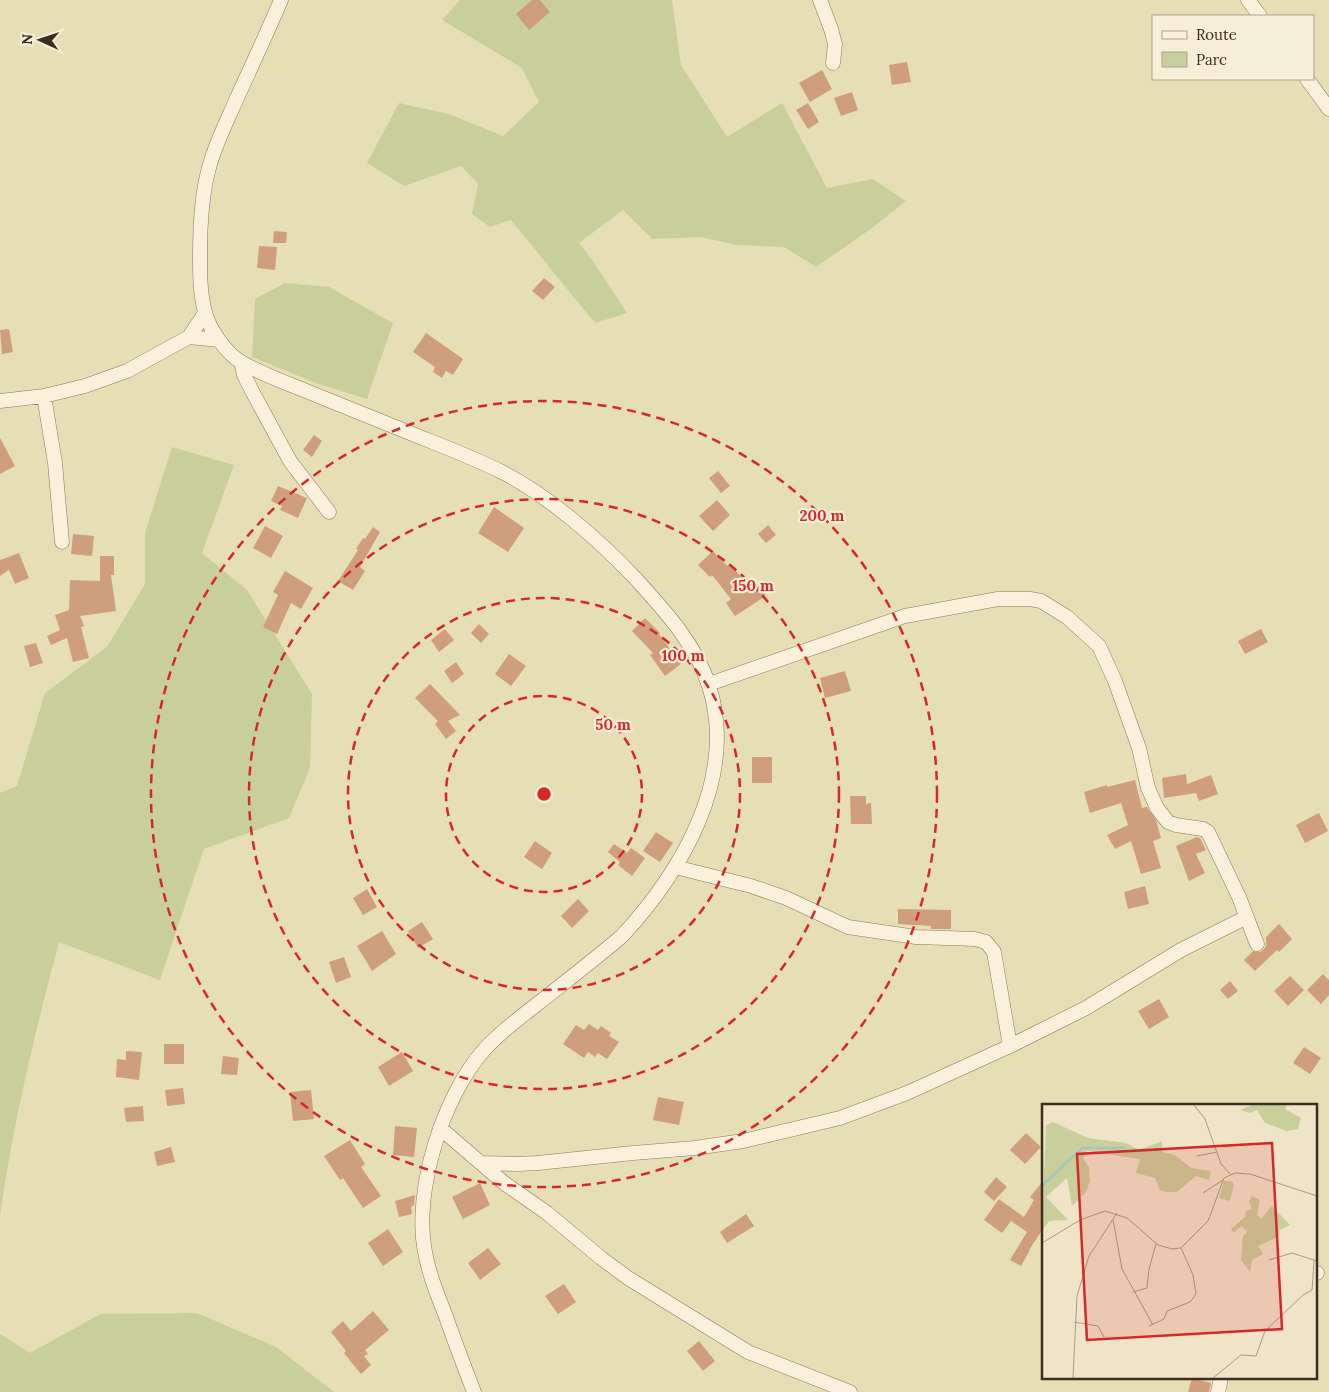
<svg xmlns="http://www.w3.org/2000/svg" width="1329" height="1392" font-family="Lora,serif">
<rect width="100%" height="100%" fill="#f0e4c8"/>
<path fill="#e6deb5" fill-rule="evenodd" d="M 0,0 L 1329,0 L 1329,1392 L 0,1392 ZM 1153,16 L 1313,16 L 1313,79 L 1153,79 ZM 1043,1106 L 1315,1106 L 1315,1378 L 1043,1378 Z"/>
<path fill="#c9cf9b" d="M 460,0 L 672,0 L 681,65 L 727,137 L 782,103 L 827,188 L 873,179 L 906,201 L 872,228 L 816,267 L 784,247 L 737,245 L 700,237 L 652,239 L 623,210 L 579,243 L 593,261 L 627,313 L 595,323 L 511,220 L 490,227 L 472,214 L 478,184 L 461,166 L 404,186 L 367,163 L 399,103 L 449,114 L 503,136 L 539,102 L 522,68 L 442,20 Z
M 285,283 L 329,287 L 393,323 L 367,399 L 316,383 L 252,357 L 255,299 Z
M 172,447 L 234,465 L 202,553 L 247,590 L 312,694 L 310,768 L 289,818 L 204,849 L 160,980 L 59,942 C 35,1032 13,1123 0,1216 L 0,793 L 17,786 L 45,693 L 107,647 L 145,584 L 145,533 Z
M 197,1313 L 276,1347 L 334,1392 L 0,1392 L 0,1334 L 30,1353 L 100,1314 Z"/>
<path fill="#cf9f7d" d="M 532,0 L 540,0 L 550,12 L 529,30 L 516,14 Z
M 907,62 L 911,82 L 892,85 L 889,65 Z
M 822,70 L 832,89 L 810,102 L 799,83 Z
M 852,92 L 858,110 L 841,116 L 834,98 Z
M 808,103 L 819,122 L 808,129 L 796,110 Z
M 274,231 L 287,232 L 286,243 L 273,243 Z
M 259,246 L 277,247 L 275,270 L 257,268 Z
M 544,278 L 555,287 L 543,300 L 532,291 Z
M 9,329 L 13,352 L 2,354 L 0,330 Z
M 426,333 L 463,359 L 453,375 L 446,371 L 442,378 L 433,372 L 435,367 L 413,352 Z
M 314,435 L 322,441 L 312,457 L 303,450 Z
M 0,438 L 15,466 L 0,474 Z
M 718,471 L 730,486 L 721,493 L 709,478 Z
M 278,486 L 307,498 L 298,518 L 280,510 L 282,506 L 271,501 Z
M 717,500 L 730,515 L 713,531 L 699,516 Z
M 494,507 L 524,528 L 508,552 L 478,533 Z
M 768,525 L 776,535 L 766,543 L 758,534 Z
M 265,526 L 283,536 L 271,558 L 253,548 Z
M 373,527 L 380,532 L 360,567 L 365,571 L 353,590 L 338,581 L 358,550 L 356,549 L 363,538 L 365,539 Z
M 73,534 L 94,536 L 92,556 L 71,554 Z
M 713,551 L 727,566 L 730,563 L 752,591 L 759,586 L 766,596 L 735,616 L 726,603 L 731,599 L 712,575 L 710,577 L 698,565 Z
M 19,553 L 29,578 L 15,584 L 9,570 L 0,576 L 0,560 Z
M 100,556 L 114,556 L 114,575 L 111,575 L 116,611 L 80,616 L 84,626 L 81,627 L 89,658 L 73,662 L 67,638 L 51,645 L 47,636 L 60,630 L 55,615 L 69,610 L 70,580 L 100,581 Z
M 285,571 L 313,588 L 301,609 L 291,603 L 277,634 L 263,627 L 278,595 L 273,592 Z
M 645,618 L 660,633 L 659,634 L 681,664 L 665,676 L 650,655 L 653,653 L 632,631 Z
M 479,624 L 489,634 L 481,643 L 471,633 Z
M 445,629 L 454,640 L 439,652 L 431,640 Z
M 1261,629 L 1268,642 L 1245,654 L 1238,641 Z
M 36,643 L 43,663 L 30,667 L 24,646 Z
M 509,654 L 526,666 L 511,686 L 495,674 Z
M 456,662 L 464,674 L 452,683 L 444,671 Z
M 845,671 L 851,691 L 825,698 L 820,678 Z
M 430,684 L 460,715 L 448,721 L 456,731 L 446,739 L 435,724 L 438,721 L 415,698 Z
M 752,757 L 772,757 L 772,783 L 752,783 Z
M 1186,774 L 1187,784 L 1211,775 L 1218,794 L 1199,801 L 1196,793 L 1164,798 L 1162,778 Z
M 1135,780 L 1142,808 L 1147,807 L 1156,820 L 1161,838 L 1153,841 L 1161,868 L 1141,874 L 1131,841 L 1115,849 L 1107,835 L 1128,825 L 1121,803 L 1090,813 L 1084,792 L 1107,785 L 1107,787 Z
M 850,796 L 866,796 L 866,804 L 871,803 L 872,824 L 851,824 Z
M 1319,813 L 1328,831 L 1305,843 L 1296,825 Z
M 656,832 L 673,843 L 660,862 L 643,851 Z
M 1197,837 L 1200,838 L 1206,850 L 1196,854 L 1205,873 L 1189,881 L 1176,846 Z
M 535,841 L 552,853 L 542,869 L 524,857 Z
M 614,844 L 627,853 L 631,848 L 645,858 L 632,876 L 618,865 L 620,862 L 608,852 Z
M 1145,886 L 1149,904 L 1128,909 L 1124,892 Z
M 367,889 L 377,907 L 363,915 L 353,898 Z
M 578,899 L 589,911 L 572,928 L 561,916 Z
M 898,909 L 951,910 L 951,929 L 931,929 L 931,926 L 898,924 Z
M 422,922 L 433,939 L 418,948 L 408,931 Z
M 1279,924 L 1292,939 L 1279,952 L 1277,950 L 1255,971 L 1244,960 L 1253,951 L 1260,952 L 1263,950 L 1266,946 L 1266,937 Z
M 382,931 L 396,954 L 372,971 L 357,946 Z
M 344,957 L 351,977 L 336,983 L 329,962 Z
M 1323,974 L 1329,980 L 1329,995 L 1321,1004 L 1307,990 Z
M 1290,976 L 1304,990 L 1288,1006 L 1274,991 Z
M 1230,981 L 1238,991 L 1228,999 L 1220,990 Z
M 1159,999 L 1169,1017 L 1149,1029 L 1138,1011 Z
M 589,1024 L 598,1030 L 601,1026 L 611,1033 L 609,1036 L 619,1042 L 607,1059 L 598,1053 L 595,1057 L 588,1052 L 584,1058 L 563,1044 L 576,1025 L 584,1030 Z
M 164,1044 L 184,1044 L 184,1064 L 164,1064 Z
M 1304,1047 L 1321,1058 L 1310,1074 L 1293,1063 Z
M 126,1051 L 142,1052 L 139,1080 L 116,1077 L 117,1059 L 126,1060 Z
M 402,1052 L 413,1071 L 389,1086 L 378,1067 Z
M 223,1056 L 239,1058 L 237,1075 L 221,1074 Z
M 183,1088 L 185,1104 L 167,1106 L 165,1090 Z
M 311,1090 L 314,1119 L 293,1121 L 290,1092 Z
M 658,1097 L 684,1102 L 679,1125 L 653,1120 Z
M 143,1106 L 144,1121 L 126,1122 L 124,1108 Z
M 395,1126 L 417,1128 L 414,1157 L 393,1155 Z
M 1026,1133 L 1041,1147 L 1025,1164 L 1010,1150 Z
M 350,1140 L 365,1164 L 361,1167 L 381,1196 L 363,1208 L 343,1178 L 340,1180 L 324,1156 Z
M 171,1147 L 175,1162 L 157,1166 L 154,1152 Z
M 996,1177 L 1007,1187 L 994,1201 L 984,1192 Z
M 1043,1181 L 1043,1229 L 1029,1250 L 1030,1250 L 1021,1266 L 1010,1260 L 1027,1232 L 1011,1221 L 1002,1233 L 984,1220 L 999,1199 L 1024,1217 L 1034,1200 L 1030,1197 Z
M 480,1183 L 490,1205 L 463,1219 L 452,1197 Z
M 415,1195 L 414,1205 L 411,1207 L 412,1214 L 399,1217 L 395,1201 Z
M 746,1214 L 754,1226 L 727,1243 L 720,1232 Z
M 388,1229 L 403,1252 L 383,1266 L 368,1243 Z
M 488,1248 L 501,1264 L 480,1280 L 468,1263 Z
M 564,1284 L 576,1302 L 558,1314 L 545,1296 Z
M 373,1311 L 389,1330 L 365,1350 L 368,1354 L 364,1356 L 371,1365 L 361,1374 L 344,1353 L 346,1351 L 331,1332 L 343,1321 L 351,1331 Z
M 699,1341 L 715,1361 L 703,1371 L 687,1351 Z
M 1192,1378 L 1211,1383 L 1209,1392 L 1188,1392 Z"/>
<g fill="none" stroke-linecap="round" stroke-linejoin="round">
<defs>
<path id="minor" d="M 281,0 C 267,33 252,65 237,98 C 227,121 215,144 209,168 C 201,196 200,227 200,255 C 200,274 200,294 205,312 C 209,329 226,353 241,362 C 263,375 292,385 316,395 C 349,408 382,422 415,435 C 445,447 474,458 502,472 C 549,496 599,540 635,578 C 664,610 696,644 709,686 C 738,777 682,871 622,936 C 594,960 565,982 536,1005 C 518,1019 499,1033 484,1050 C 443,1096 413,1191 425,1252 C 429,1274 437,1294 445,1314 C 454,1340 464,1366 474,1392
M 820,0 L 831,29 L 835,44 L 833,63
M 1248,0 L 1260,16
M 1307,79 L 1329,109
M 189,337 L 219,340
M 241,362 L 244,375 L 252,391 L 290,461 L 329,512
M 44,396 L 55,463 L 62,542
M 0,401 L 44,396 L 85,386 L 127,371 L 189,337 L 205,313
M 709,684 L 905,616 L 998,599 L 1030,599 L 1041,601 L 1067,617 L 1099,646 L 1115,681 L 1139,748 L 1148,788 L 1157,808 L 1168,822 L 1176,825 L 1203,829 L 1208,832 L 1239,897 L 1257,944
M 675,867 L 751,886 L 786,898 L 848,927 L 916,937 L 975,939 L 986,942 L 994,952 L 1010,1046
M 440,1128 L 504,1183 L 547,1213 L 601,1258 L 628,1278 L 748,1352 L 850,1392
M 482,1163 L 518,1164 L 538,1163 L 633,1153 L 695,1148 L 743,1141 L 840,1118 L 907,1093 L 1010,1046 L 1086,1008 L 1181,950 L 1247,917
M 1315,1273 L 1317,1273
M 1218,1392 L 1221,1378"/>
</defs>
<use href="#minor" stroke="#8d765c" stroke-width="15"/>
<use href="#minor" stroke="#faf1dc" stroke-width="14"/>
</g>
<g fill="none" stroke="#d62828" stroke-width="2.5" stroke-dasharray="9 6">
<circle cx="544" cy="794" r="98"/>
<circle cx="544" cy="794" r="196"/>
<circle cx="544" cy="794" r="295"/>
<circle cx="544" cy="794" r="393"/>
</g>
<g transform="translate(1042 1104)">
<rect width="275" height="275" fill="#f0e4c8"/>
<path d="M 210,1 L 245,1 L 243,5 L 259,14 L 256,25 L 245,27 L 223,19 L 215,6 L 208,9 L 198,6 ZM 11,18 L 46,34 L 84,39 L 97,46 L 120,37 L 120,48 L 133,51 L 149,64 L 169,67 L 167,76 L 154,72 L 135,88 L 125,88 L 118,86 L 113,74 L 94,69 L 98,55 L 45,47 L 41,54 L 47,63 L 48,77 L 44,88 L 30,102 L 25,74 L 4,93 L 26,116 L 7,117 L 0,127 L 4,21 ZM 182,77 L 190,77 L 192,81 L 188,97 L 177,94 ZM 210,92 L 218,96 L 215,111 L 219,115 L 230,102 L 248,121 L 238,126 L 236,133 L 216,142 L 221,150 L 210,156 L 208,168 L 199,156 L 201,132 L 205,128 L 200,122 L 191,129 L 189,125 L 203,113 L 204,107 L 210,105 L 207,97 Z" fill="#c9cf9b"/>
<path fill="none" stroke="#a9c4bc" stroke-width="2.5" d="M 0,82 L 40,44 L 84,44"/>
<path fill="none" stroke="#a89b85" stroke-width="1" d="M 152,1 L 163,15 L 179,60 L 188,70M 155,52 L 175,48M 161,89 L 181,76M 71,116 L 80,165 L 111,221M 0,139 L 38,116 L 63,107 L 85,114 L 116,141 L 130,145 L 139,144 L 166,117 L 182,74 L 193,69 L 208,70 L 275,92M 227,156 L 250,149 L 275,157M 91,188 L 105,184 L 107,165 L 114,140M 32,218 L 56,222 L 62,233M 107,222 L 122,215 L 125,207 L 148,198 L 154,190 L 151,171 L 139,144M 31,274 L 35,192 L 47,152 L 75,109M 171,274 L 199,251 L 214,252 L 223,227 L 261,191 L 270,186 L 272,157"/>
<path fill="#d62828" fill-opacity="0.15" stroke="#d62828" stroke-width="2.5" d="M 230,39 L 240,225 L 45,236 L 35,50 Z"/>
<rect width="275" height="275" fill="none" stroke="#3d2e20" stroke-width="2.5"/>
</g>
<circle cx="544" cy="794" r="8" fill="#d62828" stroke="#f7eed8" stroke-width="2.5"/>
<g font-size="15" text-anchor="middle" font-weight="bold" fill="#d62828" stroke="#f7eed8" stroke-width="4.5" stroke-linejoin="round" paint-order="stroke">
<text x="822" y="521">200 m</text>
<text x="753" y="591">150 m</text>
<text x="683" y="661">100 m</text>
<text x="613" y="730">50 m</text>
</g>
<rect x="1152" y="15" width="162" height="65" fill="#f7eed8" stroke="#ada18e"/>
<rect x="1162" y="31" width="25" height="8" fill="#faf1dc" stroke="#ada18e"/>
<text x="1196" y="40" font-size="15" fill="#3d2e20">Route</text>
<rect x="1162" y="52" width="25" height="15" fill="#c9cf9b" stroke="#ada18e"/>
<text x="1196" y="65" font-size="15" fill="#3d2e20">Parc</text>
<g transform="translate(40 40) rotate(273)" stroke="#f7eed8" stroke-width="4" paint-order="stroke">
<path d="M0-4L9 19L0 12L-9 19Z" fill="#3d2e20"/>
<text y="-8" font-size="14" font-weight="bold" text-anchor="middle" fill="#3d2e20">N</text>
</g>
</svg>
